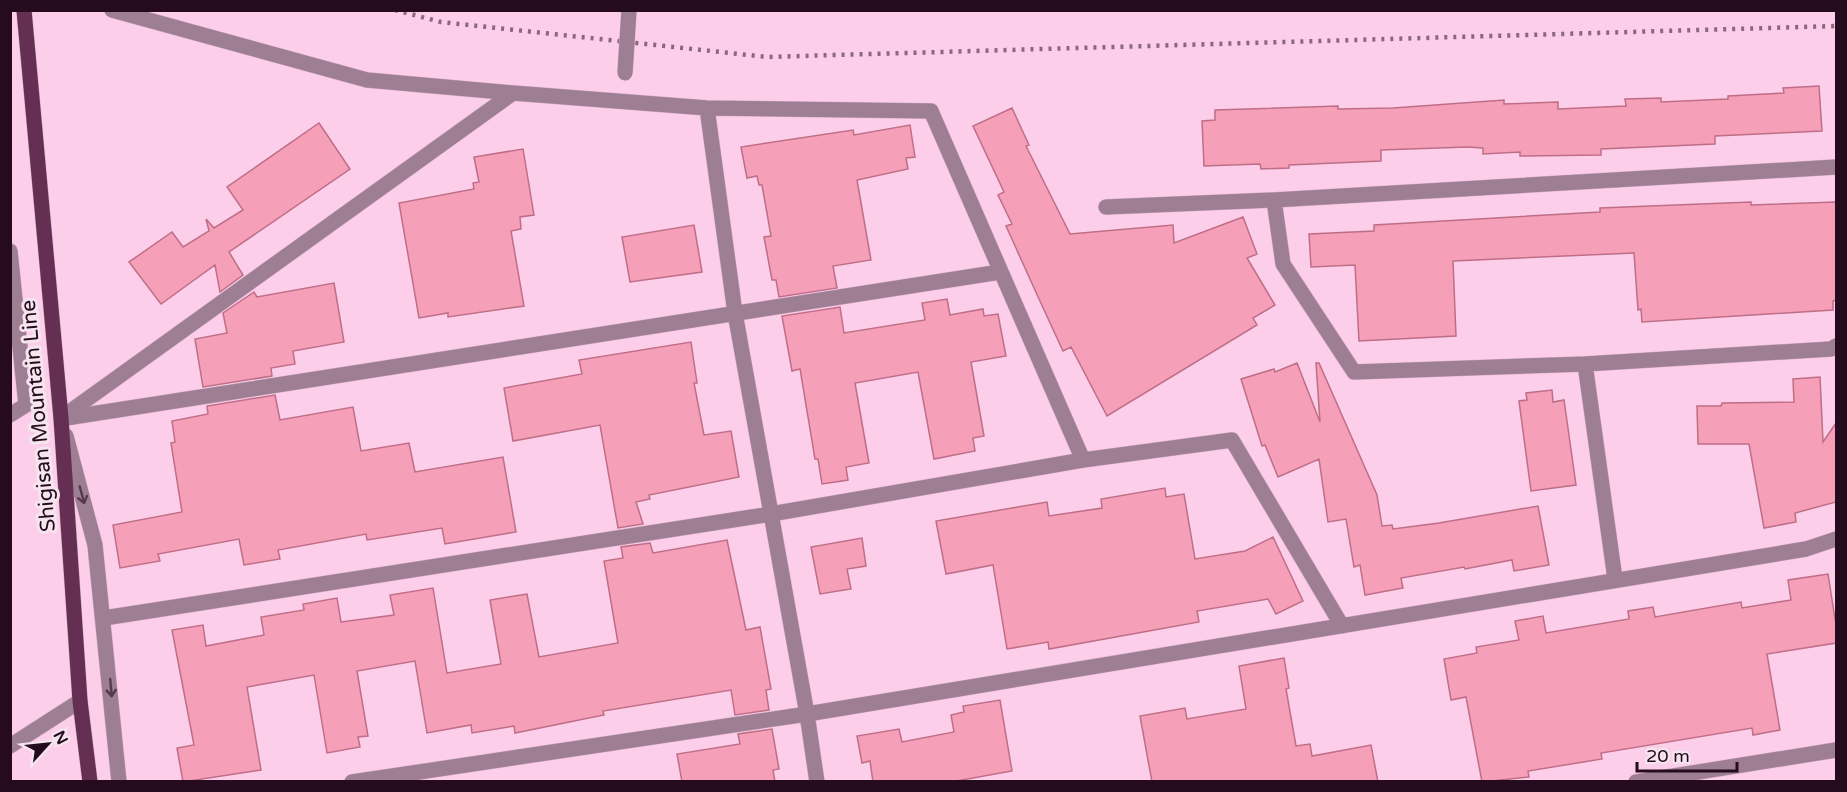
<svg xmlns="http://www.w3.org/2000/svg" width="1847" height="792" font-family="'Varela Round',sans-serif">
<rect width="100%" height="100%" fill="#fcceea"/>
<path fill="#f59fb8" stroke="#bf6e87" stroke-width="1.5" d="M 1819,86 L 1822,131 L 1715,136 L 1715,144 L 1601,149 L 1601,155 L 1520,156 L 1520,152 L 1483,154 L 1483,148 L 1467,147 L 1381,150 L 1381,161 L 1289,165 L 1289,168 L 1261,169 L 1260,164 L 1204,166 L 1202,121 L 1215,120 L 1215,110 L 1338,106 L 1338,109 L 1393,108 L 1504,100 L 1504,104 L 1558,102 L 1558,109 L 1626,106 L 1625,99 L 1661,98 L 1661,102 L 1728,99 L 1728,96 L 1784,93 L 1783,88 Z
M 1012,108 L 1029,145 L 1026,146 L 1070,234 L 1173,225 L 1174,243 L 1243,217 L 1257,254 L 1247,258 L 1275,305 L 1253,318 L 1257,325 L 1107,416 L 1071,347 L 1063,351 L 1039,299 L 1006,226 L 1012,224 L 998,195 L 1004,192 L 973,126 Z
M 319,123 L 350,169 L 229,252 L 243,275 L 220,292 L 215,265 L 161,304 L 129,262 L 172,232 L 183,247 L 209,231 L 206,219 L 214,228 L 243,210 L 227,187 Z
M 910,125 L 915,157 L 906,158 L 908,169 L 857,180 L 871,260 L 833,266 L 837,288 L 779,297 L 776,280 L 772,280 L 764,237 L 771,236 L 762,185 L 759,185 L 757,176 L 747,178 L 741,147 L 853,130 L 854,135 Z
M 523,149 L 534,215 L 520,217 L 521,229 L 511,231 L 524,306 L 448,317 L 448,313 L 419,318 L 399,203 L 474,189 L 473,183 L 479,182 L 474,157 Z
M 1751,202 L 1751,205 L 1836,202 L 1836,300 L 1833,301 L 1833,310 L 1642,322 L 1641,309 L 1638,310 L 1634,253 L 1453,261 L 1456,336 L 1359,341 L 1355,265 L 1311,267 L 1309,234 L 1374,231 L 1374,225 L 1600,212 L 1600,208 Z
M 694,225 L 702,272 L 630,282 L 622,237 Z
M 334,283 L 344,342 L 293,351 L 295,364 L 271,368 L 272,376 L 203,387 L 195,339 L 227,333 L 223,313 L 254,292 L 257,297 Z
M 947,299 L 950,315 L 983,309 L 984,316 L 998,314 L 1006,356 L 971,362 L 984,436 L 973,438 L 975,451 L 934,459 L 918,372 L 855,383 L 869,463 L 846,467 L 848,480 L 822,484 L 818,459 L 815,459 L 800,369 L 792,371 L 782,316 L 840,307 L 844,333 L 925,320 L 922,303 Z
M 691,342 L 697,383 L 694,383 L 704,435 L 731,431 L 739,477 L 649,495 L 650,499 L 636,502 L 643,524 L 618,528 L 600,425 L 513,441 L 504,388 L 582,374 L 579,360 Z
M 1297,363 L 1320,422 L 1316,363 L 1319,363 L 1377,495 L 1382,526 L 1392,525 L 1393,529 L 1439,523 L 1538,506 L 1549,565 L 1514,571 L 1512,560 L 1465,569 L 1464,567 L 1401,578 L 1403,588 L 1365,595 L 1360,565 L 1354,567 L 1346,519 L 1328,522 L 1319,459 L 1278,477 L 1265,445 L 1262,446 L 1241,379 L 1274,369 L 1275,372 Z
M 1820,377 L 1823,442 L 1836,423 L 1836,502 L 1795,513 L 1796,522 L 1764,528 L 1749,444 L 1698,444 L 1697,406 L 1721,406 L 1722,403 L 1794,402 L 1793,379 Z
M 1552,390 L 1553,402 L 1564,400 L 1576,485 L 1531,491 L 1519,401 L 1527,400 L 1526,393 Z
M 275,395 L 280,420 L 353,407 L 361,451 L 409,443 L 415,472 L 503,457 L 516,532 L 445,544 L 442,528 L 367,540 L 366,534 L 278,550 L 280,559 L 244,565 L 239,539 L 158,554 L 160,561 L 120,568 L 113,525 L 182,512 L 171,443 L 175,442 L 172,421 L 208,414 L 207,406 Z
M 1165,488 L 1166,497 L 1184,494 L 1195,559 L 1245,551 L 1273,537 L 1303,601 L 1276,614 L 1268,599 L 1197,611 L 1199,622 L 1049,649 L 1048,642 L 1007,649 L 993,565 L 946,574 L 936,521 L 1047,502 L 1049,516 L 1102,508 L 1101,499 Z
M 862,538 L 866,566 L 847,569 L 851,589 L 820,594 L 811,547 Z
M 727,540 L 746,630 L 760,627 L 771,689 L 766,690 L 769,710 L 735,715 L 731,690 L 603,711 L 604,715 L 515,733 L 514,726 L 472,733 L 471,725 L 427,733 L 415,661 L 357,671 L 368,736 L 358,737 L 360,747 L 327,753 L 314,675 L 247,687 L 261,770 L 183,782 L 177,748 L 194,745 L 172,630 L 203,625 L 206,646 L 264,635 L 261,617 L 304,610 L 303,604 L 337,598 L 341,622 L 394,615 L 390,595 L 433,588 L 447,673 L 501,664 L 490,600 L 527,594 L 539,657 L 618,643 L 604,561 L 623,558 L 621,547 L 650,543 L 653,553 Z
M 1828,574 L 1836,625 L 1836,643 L 1767,654 L 1780,730 L 1753,735 L 1752,728 L 1601,753 L 1602,759 L 1528,771 L 1529,777 L 1482,782 L 1466,697 L 1451,700 L 1444,659 L 1477,653 L 1476,647 L 1519,640 L 1515,621 L 1543,616 L 1546,633 L 1629,619 L 1628,611 L 1653,607 L 1655,617 L 1741,602 L 1742,608 L 1791,600 L 1788,580 Z
M 1284,658 L 1289,688 L 1286,689 L 1296,746 L 1310,744 L 1312,756 L 1371,745 L 1378,782 L 1152,782 L 1140,716 L 1185,708 L 1187,719 L 1246,709 L 1239,666 Z
M 1000,700 L 1012,771 L 951,782 L 873,782 L 870,761 L 862,763 L 857,736 L 899,729 L 902,742 L 954,732 L 951,715 L 964,712 L 963,706 Z
M 772,729 L 779,769 L 773,770 L 775,782 L 682,782 L 677,754 L 740,744 L 738,734 Z"/>
<g fill="none" stroke-linecap="round" stroke-linejoin="round">
<defs>
<path id="minor" d="M 112,10 L 367,80 L 513,93
M 707,108 L 735,313 L 807,714 L 817,782
M 1274,200 L 1283,264 L 1354,372 L 1585,364 L 1831,349 L 1836,346
M 1106,207 L 1274,200 L 1836,167
M 10,251 L 26,405 L 10,415
M 1585,364 L 1615,579
M 61,418 L 513,93 L 707,108 L 931,111 L 1083,460 L 1232,440 L 1342,626
M 66,418 L 1000,272
M 66,436 L 95,545 L 119,782
M 104,618 L 771,514 L 1083,460
M 10,746 L 80,701
M 352,782 L 807,714 L 1806,549 L 1836,539
M 1636,782 L 1836,750"/>
<path id="major" d="M 24,10 L 61,418 L 80,701 L 90,782"/>
</defs>
<use href="#minor" stroke="#d5abc5" stroke-width="16"/>
<use href="#major" stroke="#d5abc5" stroke-width="16"/>
<use href="#minor" stroke="#9d7e92" stroke-width="15"/>
<use href="#major" stroke="#642f53" stroke-width="15"/>
<path stroke="#8b677e" stroke-width="4.5" stroke-dasharray="3 6" stroke-linecap="butt" d="M 395,10 L 441,22 L 767,57 L 1836,26"/>
<defs>
<path id="minor-bridge" d="M 625,73 L 629,10"/>
</defs>
<use href="#minor-bridge" stroke="#d5abc5" stroke-width="16" stroke-linecap="butt"/>
<use href="#minor-bridge" stroke="#9d7e92" stroke-width="15"/>
</g>
<defs><path id="oneway-shaft" d="M-6 0H5M1.5-3L5.5 0L1.5 3" fill="none" stroke-width="1.6" stroke-linecap="round" stroke-linejoin="round" transform="scale(1.5)"/></defs>
<g stroke="#56394c">
<use href="#oneway-shaft" transform="translate(82 495) rotate(75)"/>
<use href="#oneway-shaft" transform="translate(111 688) rotate(85)"/>
</g>
<g text-anchor="middle" stroke-width="6" stroke-linejoin="round" paint-order="stroke">
<g font-size="21" fill="#260b1e" stroke="#f5e5ef">
<text transform="translate(38 416) rotate(-95)" y="7">Shigisan Mountain Line</text>
</g>
</g>
<rect width="1847" height="792" fill="none" stroke="#260b1e" stroke-width="24"/>
<g transform="translate(48 744) rotate(63)" stroke="#f5e5ef" stroke-width="4.5" paint-order="stroke">
<path d="M0-4.5L10 22L0 15L-10 22Z" fill="#260b1e"/>
<text y="-9" font-size="16" font-weight="bold" text-anchor="middle" fill="#260b1e">N</text>
</g>
<path d="M1637 762v9h100v-9" fill="none" stroke="#260b1e" stroke-width="3"/>
<text x="1646" y="762" font-size="18" fill="#260b1e" stroke="#f5e5ef" stroke-width="4.5" paint-order="stroke">20 m</text>
</svg>
